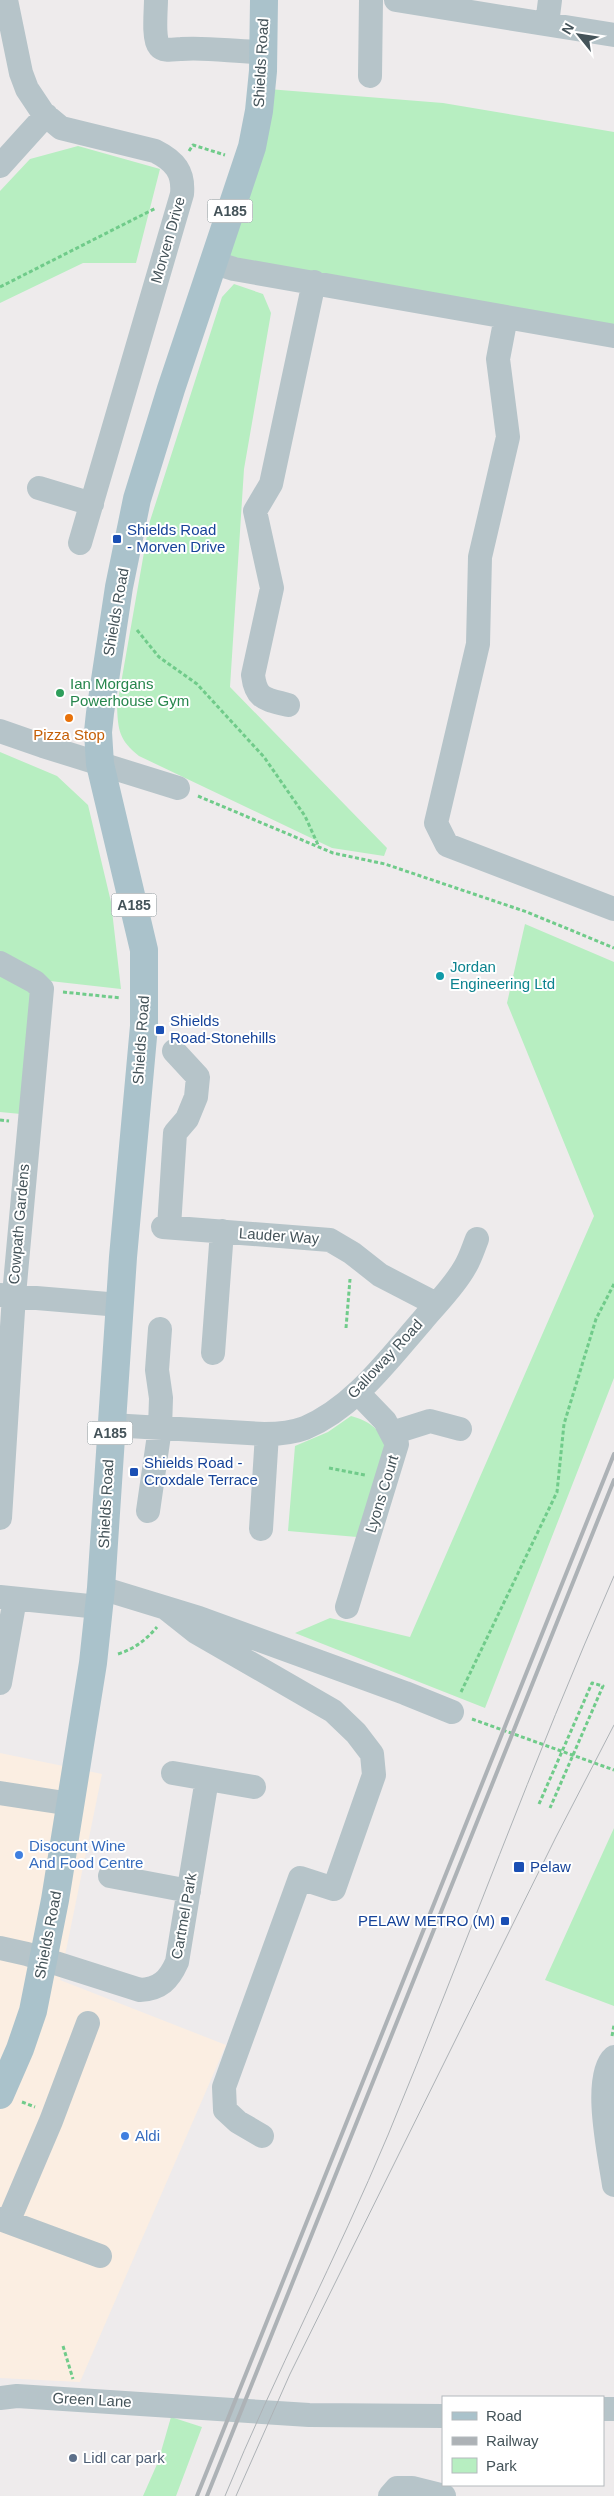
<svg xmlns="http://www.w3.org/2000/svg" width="614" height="2496" font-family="Helvetica,sans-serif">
<rect width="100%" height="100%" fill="#eeebec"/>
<path fill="#fbeee2" d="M 0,1753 L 102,1774 L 60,1980 L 226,2045 L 80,2382 L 0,2378 Z"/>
<path fill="#b7eec1" d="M 268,89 L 443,103 L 614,132 L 614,325 L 219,260 Z
M 78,146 L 160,169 L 136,263 L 83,263 L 0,303 L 0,191 L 30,159 Z
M 234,284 L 263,294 L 271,313 L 244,469 L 230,687 L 387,848 L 384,856 L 332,848 L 139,756 C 119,740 118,730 117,706 L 149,524 L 222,297 Z
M 0,752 L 57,776 L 88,805 L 111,902 L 121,989 L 41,980 L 21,1114 L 0,1112 Z
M 525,924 L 614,962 L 614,1378 L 485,1708 L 295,1633 L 330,1618 L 410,1637 L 594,1216 L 507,1003 Z
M 351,1416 C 369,1421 378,1428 387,1444 L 357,1537 L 288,1531 L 295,1446 L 328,1432 Z
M 614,1828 L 614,2006 L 545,1980 Z
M 171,2417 L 202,2427 L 176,2496 L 143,2496 L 158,2462 Z"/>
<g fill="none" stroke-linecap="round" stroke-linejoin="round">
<path stroke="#70cb8a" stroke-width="3" stroke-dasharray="4 2.5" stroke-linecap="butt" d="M 189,151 L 193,145 L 225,155
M 0,287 L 156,208
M 137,630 L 159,657 L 197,684 L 264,757 L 305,816 L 319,847
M 198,796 L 333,853 L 385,864 L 527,912 L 614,948
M 63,992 L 121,998
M 0,1120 L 9,1121
M 346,1328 L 350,1279
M 329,1468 L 365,1475
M 118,1654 C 134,1649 146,1640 157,1627
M 461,1692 L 557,1492 L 564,1424 L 596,1319 L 614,1284
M 472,1719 L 614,1770
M 539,1804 L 592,1683 L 603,1686 L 550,1808
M 612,2036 L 614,2025
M 22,2102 L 35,2107
M 63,2346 L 73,2379"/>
<path stroke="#b6c4c9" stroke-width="24" d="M 6,0 L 21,73 L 27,89 L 43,113 L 61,128 L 155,151 C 175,161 184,172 182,194 L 80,543
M 156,0 C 156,9 153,40 159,46 C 164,52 174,49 181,49 C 209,47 235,52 263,52
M 396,0 L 614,35
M 547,24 L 550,0
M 370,76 L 371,0
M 0,166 L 46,115
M 212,262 L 234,269 L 614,336
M 506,317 L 498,359 L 508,437 L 480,557 L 478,644 L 436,823 L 447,845 L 614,909
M 39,488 L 92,504
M 288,705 C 266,699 256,700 253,675 L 272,588 L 255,511 L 271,484 L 314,282
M 0,731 L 43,746 L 178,788
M 0,963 L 35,982 L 42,989 L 14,1295 L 0,1518
M 163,1227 L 330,1240 L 352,1253 L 380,1275 L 436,1304
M 169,1227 L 175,1133 L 187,1119 L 196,1097 L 198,1077 L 174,1051
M 0,1295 L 120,1305
M 213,1353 L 222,1231
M 111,1425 L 264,1434 C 278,1434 292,1433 305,1428 C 354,1407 388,1360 422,1321 C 436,1304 454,1287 465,1267 C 470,1259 473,1249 477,1239
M 392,1433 L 430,1421 L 460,1429
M 148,1511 L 160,1428 L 161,1398 L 157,1370 L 160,1329
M 261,1529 L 267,1434
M 101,1588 L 199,1618 L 405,1693 L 452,1712
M 0,1597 L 99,1607
M 347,1607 L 397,1444 L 385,1421 L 358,1393
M 167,1609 L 196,1632 L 333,1711 L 356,1733 L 372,1754 L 374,1775 L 334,1889 L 300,1878 L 224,2087 L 225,2110 L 238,2122 L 262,2136
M 0,1683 L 15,1599
M 173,1773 L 254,1787
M 0,1793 L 71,1804
M 110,1876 L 189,1891
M 0,1948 L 27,1954 L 140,1990 C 160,1989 169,1980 177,1962 L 207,1779
M 614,2057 C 592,2076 610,2157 614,2185
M 0,2219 L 100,2256
M 8,2222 L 51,2121 L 88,2023
M 0,2398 L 17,2396 L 309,2415 L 443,2416
M 603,2409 L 614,2409
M 390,2496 L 397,2488 L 412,2488 L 444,2496"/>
<path stroke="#aac2cb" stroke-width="28" d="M 0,2095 L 20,2049 L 33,2011 L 55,1900 L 93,1663 L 101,1588 L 123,1257 L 144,1026 L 144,950 L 100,764 L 98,732 L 100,713 L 119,587 L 137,499 L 171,389 L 252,147 L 259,111 L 263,71 L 264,0"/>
<path stroke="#adb2b6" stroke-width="1" d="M 225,2496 C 275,2374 337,2257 388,2135 C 465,1949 533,1760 614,1576
M 236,2496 L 290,2374 L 556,1837 L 614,1725"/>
<path stroke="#adb2b6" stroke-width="4" d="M 197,2496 L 614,1454
M 207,2496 L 614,1480"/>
</g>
<g fill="#1a4fb4" stroke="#fff" stroke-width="2">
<rect x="112" y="534" width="10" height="10" rx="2.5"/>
<rect x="155" y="1025" width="10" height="10" rx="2.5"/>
<rect x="129" y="1467" width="10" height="10" rx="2.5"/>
<rect x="513" y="1861" width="12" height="12" rx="2.5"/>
<rect x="500" y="1916" width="10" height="10" rx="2.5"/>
</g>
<circle fill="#2e9e5b" stroke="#fff" stroke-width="2" cx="60" cy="693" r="5"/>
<circle fill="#e8710a" stroke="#fff" stroke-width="2" cx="69" cy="718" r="5"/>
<circle fill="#0f9aa8" stroke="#fff" stroke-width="2" cx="440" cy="976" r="5"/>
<g fill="#3f7fe0" stroke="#fff" stroke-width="2">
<circle cx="19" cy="1855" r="5"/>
<circle cx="125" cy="2136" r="5"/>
</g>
<circle fill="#5c6f8a" stroke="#fff" stroke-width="2" cx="73" cy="2458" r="5"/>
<g text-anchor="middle" stroke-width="4" stroke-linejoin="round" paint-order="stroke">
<g fill="#fff" stroke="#7c878b" stroke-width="1">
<rect x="207.5" y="199.5" width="45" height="23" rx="4"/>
<rect x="111.5" y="893.5" width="45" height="23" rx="4"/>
<rect x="87.5" y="1421.5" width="45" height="23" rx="4"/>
</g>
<g font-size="14" font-weight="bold" fill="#445359">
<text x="230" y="216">A185</text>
<text x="134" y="910">A185</text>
<text x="110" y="1438">A185</text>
</g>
<g font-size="15" fill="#445359" stroke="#fff">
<text transform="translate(261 63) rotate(-87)" y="5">Shields Road</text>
<text transform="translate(168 240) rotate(-74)" y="5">Morven Drive</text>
<text transform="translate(116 612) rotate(-80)" y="5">Shields Road</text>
<text transform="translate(141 1040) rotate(-86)" y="5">Shields Road</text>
<text transform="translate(19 1224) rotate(-85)" y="5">Cowpath Gardens</text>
<text transform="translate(279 1236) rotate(4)" y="5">Lauder Way</text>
<text transform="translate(385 1359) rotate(-47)" y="5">Galloway Road</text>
<text transform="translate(382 1494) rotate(-73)" y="5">Lyons Court</text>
<text transform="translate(106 1504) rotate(-87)" y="5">Shields Road</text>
<text transform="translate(184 1916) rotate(-80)" y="5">Cartmel Park</text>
<text transform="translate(48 1935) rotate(-79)" y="5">Shields Road</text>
<text transform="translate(92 2400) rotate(3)" y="5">Green Lane</text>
</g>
<g font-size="15" fill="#164399" stroke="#fff" text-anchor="start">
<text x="127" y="535">Shields Road<tspan x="127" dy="17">- Morven Drive</tspan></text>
<text x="170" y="1026">Shields<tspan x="170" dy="17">Road-Stonehills</tspan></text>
<text x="144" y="1468">Shields Road -<tspan x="144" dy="17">Croxdale Terrace</tspan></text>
<text x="530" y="1872">Pelaw</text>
<text x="495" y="1926" text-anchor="end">PELAW METRO (M)</text>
</g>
<g font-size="15" fill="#27864d" stroke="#fff" text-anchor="start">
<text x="70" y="689">Ian Morgans<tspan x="70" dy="17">Powerhouse Gym</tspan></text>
</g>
<g font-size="15" fill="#c56008" stroke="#fff">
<text x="69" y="740">Pizza Stop</text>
</g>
<g font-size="15" fill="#0d838f" stroke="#fff" text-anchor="start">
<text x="450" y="972">Jordan<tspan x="450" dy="17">Engineering Ltd</tspan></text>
</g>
<g font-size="15" fill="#366cbe" stroke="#fff" text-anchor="start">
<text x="29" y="1851">Disocunt Wine<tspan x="29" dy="17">And Food Centre</tspan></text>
<text x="135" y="2141">Aldi</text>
</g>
<g font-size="15" fill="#4e5e75" stroke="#fff" text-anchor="start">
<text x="83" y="2463">Lidl car park</text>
</g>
</g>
<rect x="442" y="2396" width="162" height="90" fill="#ffffff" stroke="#b4babd"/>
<rect x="452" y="2412" width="25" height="8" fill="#aac2cb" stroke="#b4babd"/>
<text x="486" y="2421" font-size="15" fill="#445359">Road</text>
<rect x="452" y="2437" width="25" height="8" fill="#adb2b6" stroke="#b4babd"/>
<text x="486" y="2446" font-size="15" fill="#445359">Railway</text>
<rect x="452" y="2458" width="25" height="15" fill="#b7eec1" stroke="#b4babd"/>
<text x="486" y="2471" font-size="15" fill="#445359">Park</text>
<g transform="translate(579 35) rotate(300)" stroke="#ffffff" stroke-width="4" paint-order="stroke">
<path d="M0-4L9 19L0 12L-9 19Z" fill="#445359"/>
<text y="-8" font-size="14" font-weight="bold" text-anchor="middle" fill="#445359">N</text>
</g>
</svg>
